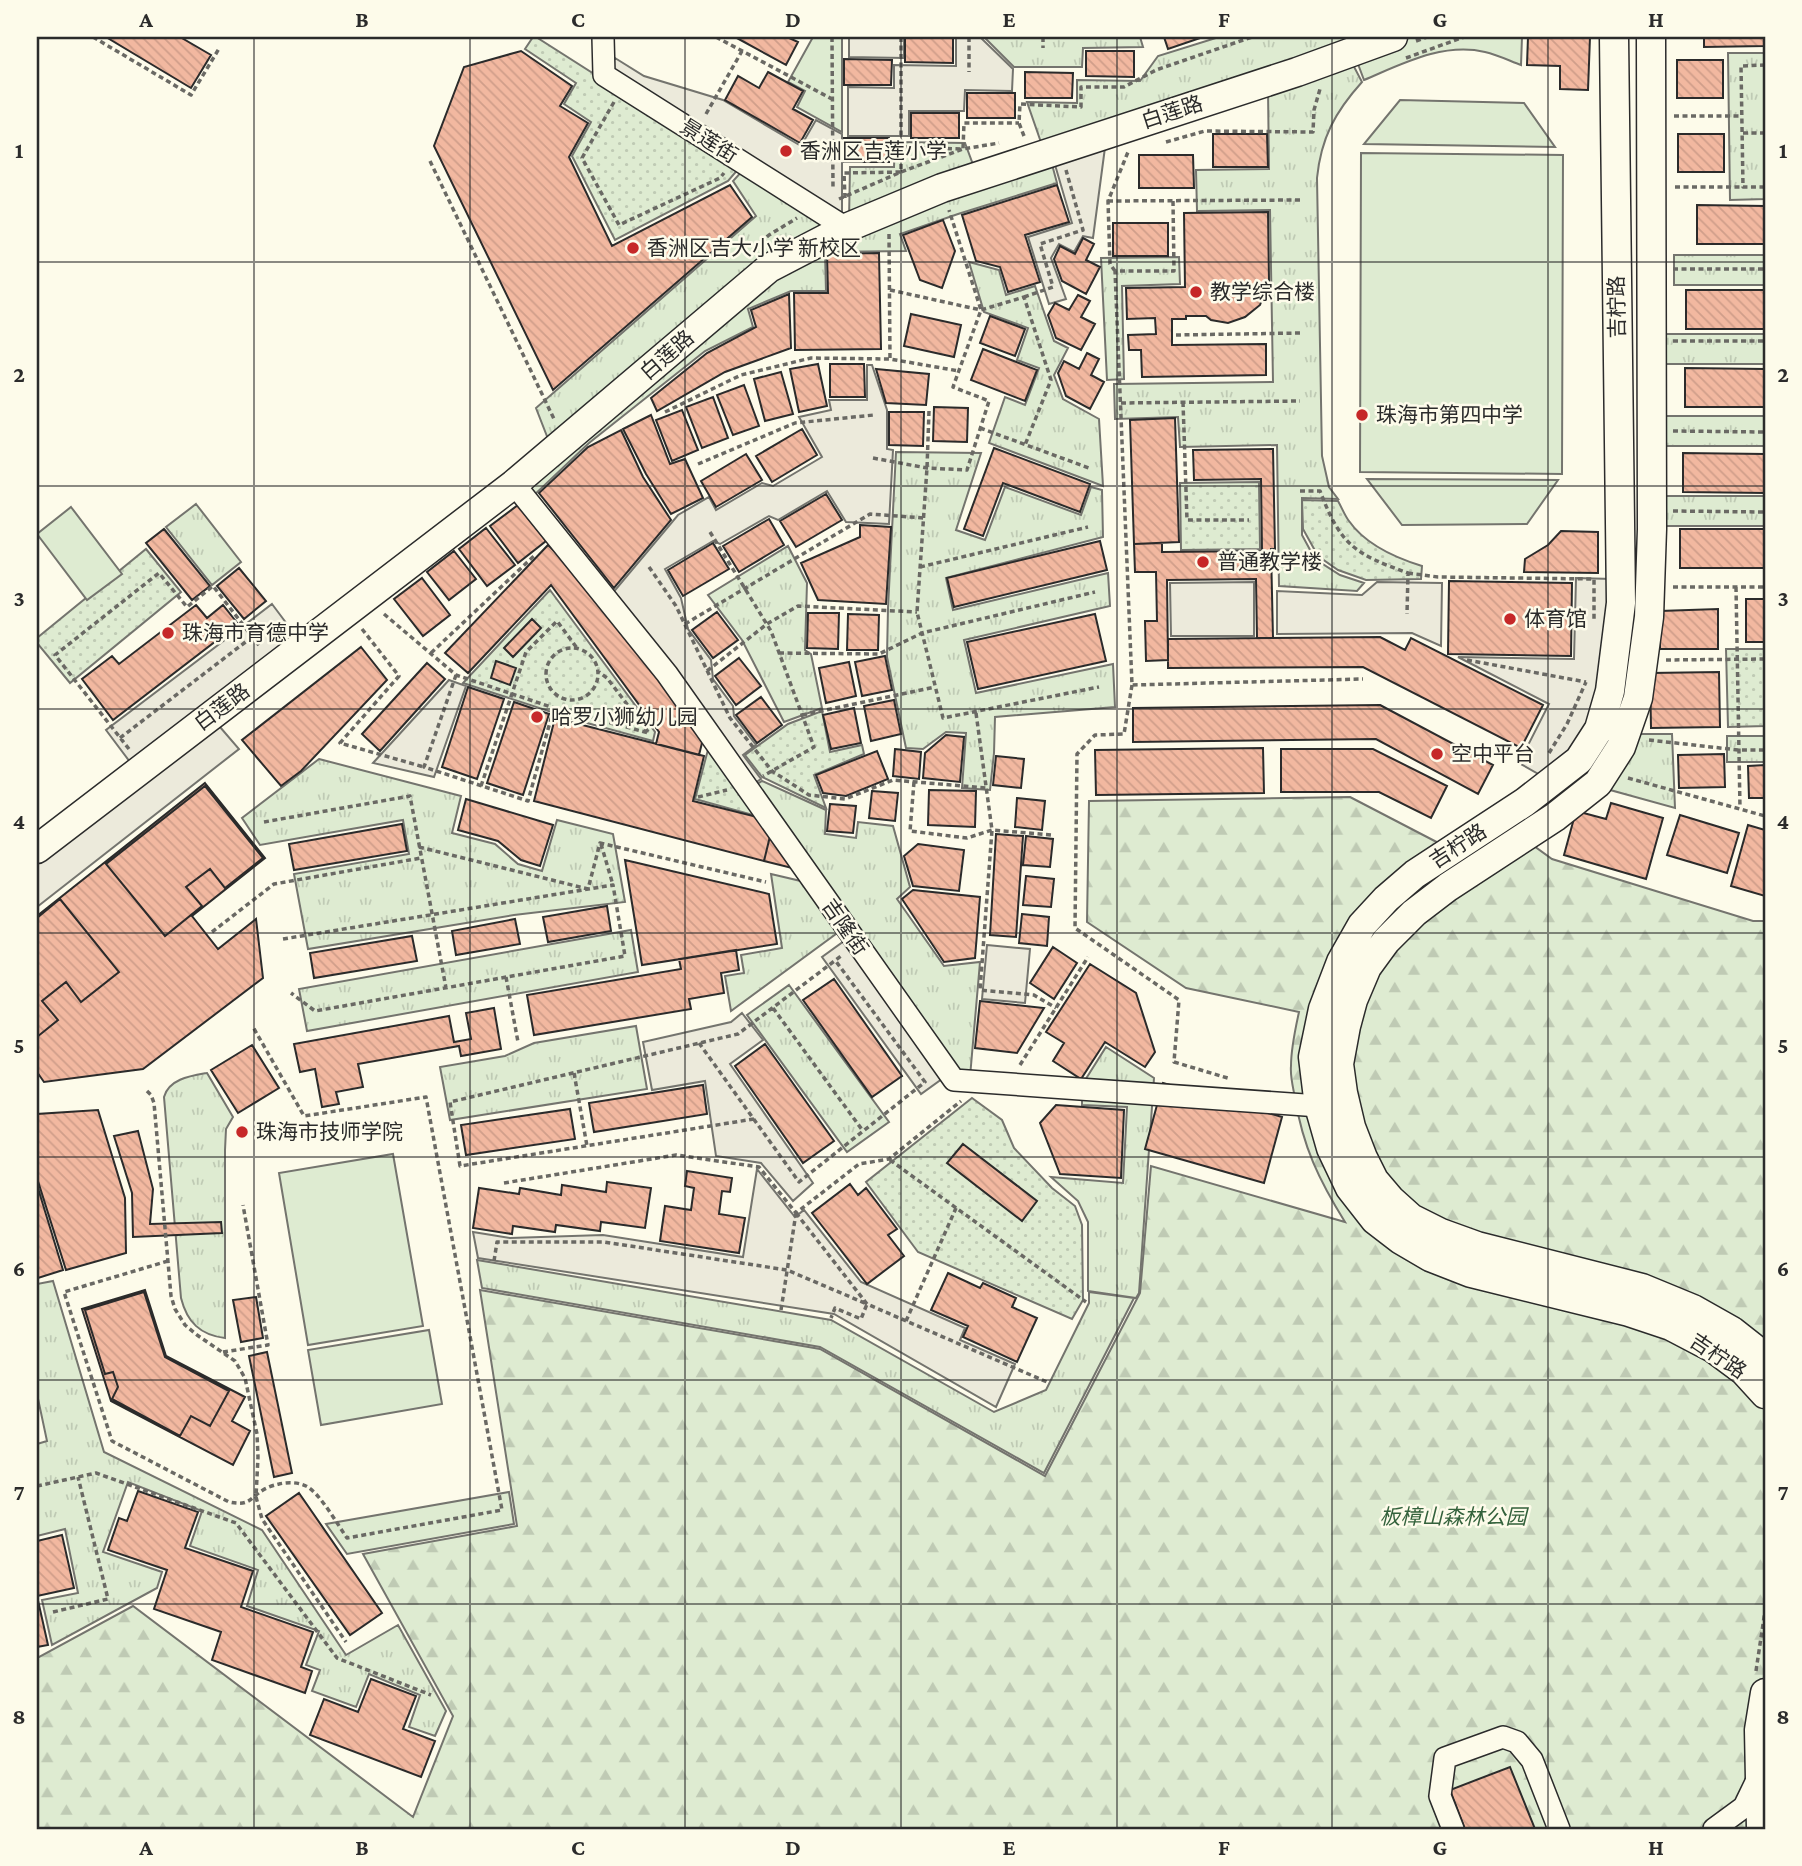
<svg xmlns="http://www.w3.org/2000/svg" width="1802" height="1866" font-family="'Crimson Pro','Noto Sans SC',serif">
<defs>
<pattern id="grass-tufts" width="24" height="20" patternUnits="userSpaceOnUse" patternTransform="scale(1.75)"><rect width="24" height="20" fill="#deebd1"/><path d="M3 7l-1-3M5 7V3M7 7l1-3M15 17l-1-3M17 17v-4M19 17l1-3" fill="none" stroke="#bfcab4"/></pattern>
<pattern id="forest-firs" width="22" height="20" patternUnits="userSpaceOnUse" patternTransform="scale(1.75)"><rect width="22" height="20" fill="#deebd1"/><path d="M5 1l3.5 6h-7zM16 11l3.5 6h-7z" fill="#bfcab4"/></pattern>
<pattern id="park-dots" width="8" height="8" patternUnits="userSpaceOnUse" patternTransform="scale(1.75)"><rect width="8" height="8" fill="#deebd1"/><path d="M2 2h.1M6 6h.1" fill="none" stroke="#bfcab4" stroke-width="1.8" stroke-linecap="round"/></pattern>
<pattern id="building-back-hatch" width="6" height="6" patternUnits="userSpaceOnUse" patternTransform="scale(1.75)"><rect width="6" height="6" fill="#f2b8a0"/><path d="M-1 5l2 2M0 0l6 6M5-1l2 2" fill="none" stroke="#d09e8a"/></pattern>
</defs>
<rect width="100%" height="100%" fill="#fdfbea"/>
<path fill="url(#grass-tufts)" stroke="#74746e" stroke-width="2" d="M 984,37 L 1140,37 L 1143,47 L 1083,48 L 1082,67 L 1014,67 Z
M 1219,37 L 1373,37 L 1044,151 L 1027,102 L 1077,103 L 1077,80 L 1140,81 L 1158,56 Z
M 1728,53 L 1765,53 L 1765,199 L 1730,200 Z
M 1350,59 L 1362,82 C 1335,112 1321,138 1317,178 L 1322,456 L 1329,487 L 1338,499 L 1302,498 L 1302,535 L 1315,559 L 1340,575 L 1364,583 L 1357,591 L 1279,586 L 1277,445 L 1180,447 L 1178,417 L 1115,419 L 1114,384 L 1273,382 L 1270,210 L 1197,211 L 1196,170 L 1269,169 L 1268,90 Z
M 895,142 L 965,143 L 975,170 L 849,220 L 850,167 L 894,167 Z
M 1050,157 L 1057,183 L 958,214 L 900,234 L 906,251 L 825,252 L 826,291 L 791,291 L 748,309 L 753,327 L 705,351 L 589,443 L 530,499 L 518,483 L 772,270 Z
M 744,169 L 837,226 L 550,444 L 536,408 L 756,216 L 733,181 Z
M 1674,255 L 1765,255 L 1765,285 L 1674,285 Z
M 1179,257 L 1180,284 L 1122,286 L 1124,379 L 1107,380 L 1101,258 Z
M 969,262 L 999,270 L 1006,295 L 1035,286 L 1054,341 L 1068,348 L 1054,375 L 1063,399 L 1099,419 L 1103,486 L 989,443 L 1005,397 L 1025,405 L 1039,368 L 1017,360 L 1028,328 L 984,312 Z
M 1662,334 L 1765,334 L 1765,364 L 1662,364 Z
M 1663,416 L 1765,416 L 1765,446 L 1663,446 Z
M 896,452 L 981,453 L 956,530 L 985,540 L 1005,487 L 1081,515 L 1091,487 L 1102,490 L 1103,537 L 946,578 L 953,610 L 1108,573 L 1110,606 L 964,640 L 976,693 L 1113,664 L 1115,707 L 995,717 L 994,753 L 990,790 L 962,788 L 966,733 L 946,732 L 923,749 L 906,748 L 887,657 L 888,608 Z
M 1664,496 L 1765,496 L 1765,526 L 1664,526 Z
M 196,504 L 241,562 L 212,585 L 166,527 Z
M 788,546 L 807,583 L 805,650 L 811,654 L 822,708 L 784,722 L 742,640 L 708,595 Z
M 1631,734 L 1672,734 L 1675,808 L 1603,788 Z
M 1727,736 L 1765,736 L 1765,762 L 1727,762 Z
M 319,759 L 461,796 L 452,833 L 495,844 L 518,864 L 542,871 L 557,820 L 613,834 L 625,902 L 514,915 L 308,949 L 294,874 L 409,854 L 403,820 L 260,845 L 242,818 Z
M 762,781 L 826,810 L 825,834 L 856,838 L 858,822 L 893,826 L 910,887 L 897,899 L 944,966 L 980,962 L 970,1077 L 955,1076 L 751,788 Z
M 771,874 L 809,883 L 840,931 L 731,1011 L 725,976 L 744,973 L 741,955 L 782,948 Z
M 631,930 L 638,972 L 307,1031 L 299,989 Z
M 789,985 L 889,1122 L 847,1152 L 747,1015 Z
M 636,1026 L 647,1089 L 450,1120 L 440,1067 L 505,1056 L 534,1043 Z
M 1106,1047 L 1154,1078 L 1139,1293 L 1136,1298 L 1088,1291 L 1088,1222 L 1078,1201 L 1051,1177 L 1123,1183 L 1127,1107 L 1082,1105 L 1082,1085 Z
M 207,1073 L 233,1117 L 226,1129 L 225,1150 L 225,1338 C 200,1335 187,1322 181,1298 L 164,1097 C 169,1079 190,1076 207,1073 Z
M 477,1260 L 831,1320 L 994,1412 L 1046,1390 L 1089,1303 L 1089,1292 L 1134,1298 L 1044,1473 L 820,1347 L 482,1288 Z
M 53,1281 L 104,1452 L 262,1530 L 346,1655 L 398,1625 L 446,1711 L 435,1736 L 409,1727 L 420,1695 L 369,1674 L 356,1707 L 312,1691 L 320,1670 L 306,1665 L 319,1631 L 247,1606 L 258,1570 L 190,1546 L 202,1511 L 128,1482 L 103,1552 L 162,1572 L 157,1588 L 52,1645 L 42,1600 L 78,1593 L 65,1529 L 37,1536 L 37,1444 L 47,1441 L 37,1394 L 37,1284 Z"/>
<path fill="url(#forest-firs)" stroke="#74746e" stroke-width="2" d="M 1350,797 L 1452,850 L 1498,820 L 1552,859 L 1753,921 L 1765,921 L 1765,1829 L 37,1829 L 37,1658 L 133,1606 L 413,1817 L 453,1716 L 363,1554 L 517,1526 L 480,1290 L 820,1349 L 1045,1476 L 1140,1293 L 1151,1166 L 1345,1222 C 1319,1180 1303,1147 1295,1098 C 1293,1087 1290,1076 1291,1066 C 1291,1048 1295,1030 1299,1012 L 1186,988 L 1087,922 L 1089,801 Z"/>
<path fill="url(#park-dots)" stroke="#74746e" stroke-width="2" d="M 533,37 L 536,37 L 740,167 L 728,181 L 615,240 L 572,156 L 591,122 L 564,104 L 576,83 L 525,49 Z
M 1259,482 L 1260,549 L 1181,550 L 1180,483 Z
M 1302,500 L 1338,501 C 1342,508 1345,516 1349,521 C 1365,544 1396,558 1422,566 L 1421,579 L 1366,580 L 1338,570 L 1318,556 L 1303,529 Z
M 146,549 L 181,592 L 70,683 L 37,643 L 37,638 Z
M 550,590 L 655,732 L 653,741 L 576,720 L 463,683 Z
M 1765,649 L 1765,726 L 1728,727 L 1726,649 Z
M 822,711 L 830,752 L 862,745 L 864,754 L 814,775 L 826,808 L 762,777 L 745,755 L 788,724 Z
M 710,742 L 764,818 L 695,799 Z
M 972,1098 L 1002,1120 L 1014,1148 L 1052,1188 L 1075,1206 L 1082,1225 L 1083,1300 L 1072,1319 L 918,1252 L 866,1182 Z"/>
<path fill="#deebd1" stroke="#74746e" stroke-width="2" d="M 813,37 L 842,37 L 842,132 L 797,107 L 805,91 L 788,82 Z
M 1407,37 L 1522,37 L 1521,65 C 1510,61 1498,55 1485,52 C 1443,42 1402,64 1364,80 L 1355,56 Z
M 1400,100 L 1524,103 L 1555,147 L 1364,144 Z
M 1361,153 L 1563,155 L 1562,474 L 1360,472 Z
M 1367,479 L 1558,480 L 1527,524 L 1402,525 Z
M 71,507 L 122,574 L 87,600 L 37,534 Z
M 393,1154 L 423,1326 L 308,1345 L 279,1173 Z
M 429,1330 L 442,1404 L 321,1425 L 308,1350 Z
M 509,1492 L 514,1524 L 347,1554 L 326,1524 Z"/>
<path fill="#eceadb" stroke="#74746e" stroke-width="2" d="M 849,37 L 904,37 L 904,58 L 849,57 Z
M 956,37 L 980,37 L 1013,69 L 1012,91 L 965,90 L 964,111 L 909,111 L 909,136 L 848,136 L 848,87 L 894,88 L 894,65 L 956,66 Z
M 615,58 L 644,76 L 723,100 L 801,146 L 816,120 L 842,134 L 842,222 L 607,74 Z
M 1106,140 L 1093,238 L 1083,236 L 1074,252 L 1059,244 L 1051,258 L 1066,299 L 1049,304 L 1028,237 L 1072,223 L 1053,158 Z
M 867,365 L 872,365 L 887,410 L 887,449 L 893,450 L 889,524 L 846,522 L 827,491 L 778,520 L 769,516 L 720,544 L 713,541 L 665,569 L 681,598 L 688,629 L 711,660 L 713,679 L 733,706 L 734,716 L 756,745 L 743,755 L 761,779 L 750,786 L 611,595 L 678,515 L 709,497 L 716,510 L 762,483 L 773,486 L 822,457 L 799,417 L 831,410 L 829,400 L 867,400 Z
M 1576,578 L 1612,579 L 1604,690 L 1571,754 L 1542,776 L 1519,763 L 1549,704 L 1458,657 L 1574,659 Z
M 1254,582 L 1254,636 L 1171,636 L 1170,583 Z
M 1377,582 L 1442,583 L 1441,646 L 1412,633 L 1277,634 L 1277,591 L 1362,595 Z
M 272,604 L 299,640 L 133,766 L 106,730 Z
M 449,680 L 466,686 L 434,777 L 373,763 Z
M 214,720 L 239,749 L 37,907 L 37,854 Z
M 847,939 L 946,1076 L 921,1094 L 822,957 Z
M 987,945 L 1030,949 L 1025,1003 L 982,999 Z
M 742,1013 L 763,1040 L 730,1064 L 813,1183 L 793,1201 L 761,1163 L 716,1156 L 705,1081 L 652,1090 L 643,1042 L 731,1022 Z
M 757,1169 L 795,1217 L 804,1210 L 861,1282 L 965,1328 L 960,1340 L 1015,1364 L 996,1407 L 834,1314 L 478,1258 L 473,1232 L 510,1238 L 603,1235 L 743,1257 Z"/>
<path fill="url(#building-back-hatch)" stroke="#2b2b2b" stroke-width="2" d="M 106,37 L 180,37 L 211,55 L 191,88 Z
M 735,37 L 787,37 L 798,42 L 786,65 Z
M 905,37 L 953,38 L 953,63 L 905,62 Z
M 1164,37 L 1203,37 L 1168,49 Z
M 1528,37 L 1590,37 L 1588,90 L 1560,89 L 1560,66 L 1527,65 Z
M 1704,37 L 1765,37 L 1765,46 L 1704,47 Z
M 521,51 L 572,86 L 560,106 L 588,123 L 569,157 L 612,246 L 730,185 L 752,217 L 553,390 L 434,146 L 464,67 Z
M 1086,51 L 1134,51 L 1134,77 L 1086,76 Z
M 844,59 L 892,60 L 891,85 L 844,85 Z
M 1677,60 L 1723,60 L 1723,98 L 1677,98 Z
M 768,72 L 803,91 L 793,109 L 813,120 L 800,143 L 725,100 L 738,76 L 759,88 Z
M 1025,72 L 1073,73 L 1072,98 L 1025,98 Z
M 967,93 L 1015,93 L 1015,118 L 967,118 Z
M 911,113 L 959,113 L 959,138 L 911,138 Z
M 1213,134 L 1267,134 L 1268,167 L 1213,167 Z
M 1678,134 L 1724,134 L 1724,172 L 1678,172 Z
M 844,138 L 889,138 L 889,162 L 844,162 Z
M 1139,155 L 1193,155 L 1194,188 L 1139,188 Z
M 1057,185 L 1069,222 L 1025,235 L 1040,282 L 1008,292 L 1000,267 L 976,261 L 962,215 Z
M 1697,205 L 1765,206 L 1765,244 L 1697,244 Z
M 1268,212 L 1269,281 L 1260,305 L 1245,317 L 1228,323 L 1211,320 L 1206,316 L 1186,316 L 1186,319 L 1172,319 L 1172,345 L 1266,344 L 1266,375 L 1142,377 L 1141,350 L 1129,350 L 1128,335 L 1156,334 L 1155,318 L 1127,319 L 1126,288 L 1185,287 L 1184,213 Z
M 943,220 L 955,251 L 942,288 L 920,280 L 903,235 Z
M 1113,223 L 1168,223 L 1168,256 L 1113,256 Z
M 1083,238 L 1094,244 L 1086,260 L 1100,267 L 1086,294 L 1062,281 L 1054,259 L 1060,246 L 1075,254 Z
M 879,253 L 881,349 L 795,350 L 794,293 L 828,293 L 827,254 Z
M 1686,290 L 1765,290 L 1765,329 L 1686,329 Z
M 789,294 L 791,348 L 725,372 L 657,411 L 651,398 L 707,353 L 756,327 L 751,310 Z
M 1078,295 L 1090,301 L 1081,317 L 1095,324 L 1081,350 L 1056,338 L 1048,315 L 1055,303 L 1069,310 Z
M 911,314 L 961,325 L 954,357 L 904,346 Z
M 990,316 L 1025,329 L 1015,356 L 980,343 Z
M 983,349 L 1037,370 L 1025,401 L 971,380 Z
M 1087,353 L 1099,359 L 1091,375 L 1104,382 L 1090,409 L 1066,396 L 1058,373 L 1064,361 L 1079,369 Z
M 818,364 L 827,406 L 799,412 L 790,369 Z
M 830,364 L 864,364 L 865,397 L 830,397 Z
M 1685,368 L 1765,369 L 1765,407 L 1685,407 Z
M 876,369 L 929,374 L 926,405 L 886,403 Z
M 781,372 L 793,414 L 765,421 L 754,379 Z
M 744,385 L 759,426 L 733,435 L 717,395 Z
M 713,397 L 728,438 L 702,448 L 686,407 Z
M 934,407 L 968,408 L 967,442 L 933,441 Z
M 682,410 L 698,450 L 672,461 L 656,420 Z
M 889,412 L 924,412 L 923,446 L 889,445 Z
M 651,415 L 670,464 L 685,459 L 703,498 L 671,514 L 646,474 L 623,429 Z
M 1175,418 L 1179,542 L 1134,544 L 1130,420 Z
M 802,429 L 817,455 L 772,482 L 756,456 Z
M 621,430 L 643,477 L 671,520 L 614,588 L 539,493 L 588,447 Z
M 994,448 L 1090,484 L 1080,512 L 1003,483 L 983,536 L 964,529 Z
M 1273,449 L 1275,549 L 1271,549 L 1273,638 L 1257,638 L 1256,579 L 1167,580 L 1168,660 L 1146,661 L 1145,621 L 1157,621 L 1156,572 L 1135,572 L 1134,544 L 1162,543 L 1162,552 L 1262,551 L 1261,479 L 1194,480 L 1193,450 Z
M 1683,453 L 1765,454 L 1765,493 L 1683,492 Z
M 746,454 L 762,480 L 716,507 L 701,481 Z
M 826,494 L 842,520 L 796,547 L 780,521 Z
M 518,505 L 546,541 L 518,563 L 490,526 Z
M 769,519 L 784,545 L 739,572 L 723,546 Z
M 860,525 L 891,527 L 886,604 L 818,600 L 801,563 L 860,537 Z
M 486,528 L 515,565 L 487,586 L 459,549 Z
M 164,529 L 210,586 L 192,600 L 146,543 Z
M 1680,529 L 1765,529 L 1765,568 L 1680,568 Z
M 1561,531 L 1598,532 L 1598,573 L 1524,572 L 1525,559 L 1548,545 Z
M 1100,541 L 1107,570 L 954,607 L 947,578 Z
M 713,543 L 729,569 L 683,596 L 668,570 Z
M 548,545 L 587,581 L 703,739 L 699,755 L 656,744 L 659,732 L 551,585 L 468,673 L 445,653 Z
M 454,551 L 476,579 L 449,600 L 427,572 Z
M 239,568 L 266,601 L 244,619 L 217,586 Z
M 422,578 L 450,615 L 423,636 L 394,599 Z
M 1449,581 L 1572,583 L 1571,656 L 1448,654 Z
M 1746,599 L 1765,599 L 1765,642 L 1746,642 Z
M 196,605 L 207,618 L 223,605 L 238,624 L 113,720 L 82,679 L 112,656 L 119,664 Z
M 1718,609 L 1718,649 L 1660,649 L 1660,611 Z
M 717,612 L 738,640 L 713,658 L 692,630 Z
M 808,613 L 839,613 L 838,649 L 807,648 Z
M 848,614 L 879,615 L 878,650 L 847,650 Z
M 1095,614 L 1106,661 L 978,689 L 967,642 Z
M 532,619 L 541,628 L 513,657 L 504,648 Z
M 1380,637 L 1405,650 L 1411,638 L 1543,705 L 1521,748 L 1363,667 L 1168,668 L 1168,639 Z
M 361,647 L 387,680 L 301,771 L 281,786 L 242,740 Z
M 885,656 L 892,690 L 862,696 L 855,662 Z
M 739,658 L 761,686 L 736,705 L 715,676 Z
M 496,661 L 516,668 L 510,685 L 491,678 Z
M 849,662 L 856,696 L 826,703 L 819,668 Z
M 427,663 L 445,679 L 380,751 L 362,734 Z
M 1719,672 L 1720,727 L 1651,728 L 1650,673 Z
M 468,687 L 504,699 L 477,779 L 442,767 Z
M 761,697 L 782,725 L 757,743 L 736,715 Z
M 894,700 L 901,734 L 871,741 L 864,706 Z
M 514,702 L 549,714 L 523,795 L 487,783 Z
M 1380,705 L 1493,765 L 1478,794 L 1376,739 L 1133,742 L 1133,708 Z
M 854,708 L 861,743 L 831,749 L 823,715 Z
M 555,718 L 704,756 L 693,801 L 765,819 L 772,828 L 764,861 L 534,801 Z
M 946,735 L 964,737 L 960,782 L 923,778 L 925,753 Z
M 1263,748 L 1264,793 L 1096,795 L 1095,750 Z
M 895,749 L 921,752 L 919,779 L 893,776 Z
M 1281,749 L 1373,749 L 1447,786 L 1431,818 L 1379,792 L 1281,792 Z
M 877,751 L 888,779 L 846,796 L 823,793 L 816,775 Z
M 1724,754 L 1725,787 L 1679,788 L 1678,755 Z
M 996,756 L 1024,759 L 1021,788 L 993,785 Z
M 1765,765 L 1765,798 L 1749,798 L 1748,766 Z
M 205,783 L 265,858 L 192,916 L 218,949 L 256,919 L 263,978 L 143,1069 L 44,1082 L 37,1072 L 37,916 Z
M 205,786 L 263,858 L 225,888 L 210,869 L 186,887 L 202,906 L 165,936 L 106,864 Z
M 929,790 L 976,791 L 975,827 L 928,825 Z
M 872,791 L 898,793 L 895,821 L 869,818 Z
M 1017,798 L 1045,801 L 1042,830 L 1015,827 Z
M 466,799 L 553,825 L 540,866 L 521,860 L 498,841 L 458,830 Z
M 1611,803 L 1663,818 L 1646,879 L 1564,855 L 1576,811 L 1606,819 Z
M 830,804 L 856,806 L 853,833 L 827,831 Z
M 1680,815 L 1739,833 L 1727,873 L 1667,855 Z
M 402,824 L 407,851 L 294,870 L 289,844 Z
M 1748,825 L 1765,830 L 1765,896 L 1731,886 Z
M 772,828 L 796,869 L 764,861 Z
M 996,834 L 1023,836 L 1016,937 L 990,935 Z
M 1026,836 L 1053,839 L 1050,867 L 1023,865 Z
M 918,844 L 964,850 L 959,891 L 913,886 L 904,856 Z
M 625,860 L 769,894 L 777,944 L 642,965 Z
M 1026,876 L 1054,879 L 1051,907 L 1023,905 Z
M 913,890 L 980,897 L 975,958 L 944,962 L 902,899 Z
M 60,899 L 119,972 L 81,1002 L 66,982 L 42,1001 L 58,1020 L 37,1037 L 37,918 Z
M 607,906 L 611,931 L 548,942 L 543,917 Z
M 1022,914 L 1049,917 L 1047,946 L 1019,943 Z
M 515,919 L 520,944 L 456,955 L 452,931 Z
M 412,936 L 417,961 L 314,978 L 310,953 Z
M 1053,947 L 1077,963 L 1054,999 L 1030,983 Z
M 736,950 L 739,970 L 721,973 L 724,993 L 689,999 L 691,1009 L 534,1035 L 527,995 L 681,969 L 679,959 Z
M 1090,964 L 1136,993 L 1155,1052 L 1145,1067 L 1105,1042 L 1081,1079 L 1053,1061 L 1064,1043 L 1046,1032 Z
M 834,979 L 902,1076 L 872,1097 L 803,1000 Z
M 980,1001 L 1044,1008 L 1017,1053 L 975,1048 Z
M 494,1008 L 501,1049 L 461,1056 L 459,1046 L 358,1064 L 363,1087 L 336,1092 L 339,1104 L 322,1107 L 315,1069 L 300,1072 L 294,1044 L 449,1016 L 454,1042 L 471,1039 L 466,1013 Z
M 765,1044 L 834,1141 L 803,1163 L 735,1066 Z
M 252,1045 L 279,1088 L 238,1113 L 211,1070 Z
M 1163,1083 L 1282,1117 L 1264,1183 L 1145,1149 Z
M 703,1085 L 707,1114 L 594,1132 L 589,1103 Z
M 1056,1105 L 1124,1110 L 1121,1178 L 1060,1174 L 1040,1123 Z
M 570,1109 L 575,1139 L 466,1155 L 461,1125 Z
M 98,1110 L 125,1198 L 126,1253 L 66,1270 L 37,1178 L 37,1114 Z
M 138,1131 L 153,1189 L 150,1224 L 221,1222 L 222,1233 L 133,1237 L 132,1193 L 114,1136 Z
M 963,1144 L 1037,1201 L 1022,1221 L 947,1163 Z
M 687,1171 L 732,1178 L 730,1192 L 722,1191 L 719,1214 L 745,1218 L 739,1253 L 660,1241 L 665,1206 L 691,1210 L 694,1188 L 685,1186 Z
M 607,1182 L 651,1188 L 645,1228 L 601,1222 L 600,1231 L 556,1225 L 555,1232 L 513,1226 L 512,1234 L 473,1228 L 479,1188 L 519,1194 L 520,1188 L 561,1195 L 562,1185 L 606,1192 Z
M 850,1184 L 858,1195 L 866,1188 L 897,1229 L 888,1235 L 904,1256 L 867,1284 L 812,1213 Z
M 37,1185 L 63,1270 L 38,1278 L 37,1274 Z
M 948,1273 L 980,1288 L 983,1283 L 1016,1298 L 1012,1307 L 1037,1318 L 1017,1362 L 963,1337 L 968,1326 L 931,1310 Z
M 145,1290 L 166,1356 L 245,1397 L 232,1421 L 250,1431 L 233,1465 L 111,1401 L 82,1309 Z
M 144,1292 L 165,1357 L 229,1391 L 210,1426 L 191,1416 L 180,1436 L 112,1399 L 118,1387 L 113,1372 L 105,1374 L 85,1310 Z
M 256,1297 L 263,1338 L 241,1342 L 233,1300 Z
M 267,1352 L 292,1473 L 274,1477 L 249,1356 Z
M 138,1491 L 198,1512 L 185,1548 L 253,1571 L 241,1607 L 313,1632 L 301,1667 L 312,1671 L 305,1693 L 212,1660 L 221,1632 L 154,1609 L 167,1570 L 108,1550 L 119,1518 L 127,1521 Z
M 299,1493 L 382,1613 L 350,1635 L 266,1516 Z
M 62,1535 L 74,1588 L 37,1596 L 48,1645 L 37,1647 L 37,1541 Z
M 371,1679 L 416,1696 L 403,1729 L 435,1741 L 421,1777 L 310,1735 L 324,1699 L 358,1712 Z
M 1510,1767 L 1535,1829 L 1465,1829 L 1450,1790 Z"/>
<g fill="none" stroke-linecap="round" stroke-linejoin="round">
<defs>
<path id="minor" d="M 603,37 L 604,75 L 846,228
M 514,484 L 667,674 L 954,1080 L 1319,1106
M 1453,1829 L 1440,1796 L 1445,1758 L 1503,1737 L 1517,1742 L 1532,1760 L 1559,1829
M 1714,1829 L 1744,1807 L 1758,1778"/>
<path id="major" d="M 1614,37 L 1621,603 L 1610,691 L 1599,729 L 1579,760 L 1525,802 L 1415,874 L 1386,899 L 1362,925 L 1341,962 L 1323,1009 L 1313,1057 L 1319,1106 L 1331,1148 L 1350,1188 L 1375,1220 L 1401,1240 L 1430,1257 L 1471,1273 L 1629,1312 L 1671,1326 L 1713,1348 L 1744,1371 L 1765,1394
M 1651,37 L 1652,529 L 1649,617 L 1638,698 L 1621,747 L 1598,783 L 1555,817 L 1448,887 L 1414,913 L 1386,941 L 1367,967 L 1353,1000 L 1346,1026 L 1339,1064 L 1343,1093 L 1351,1127 L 1363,1158 L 1374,1180 L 1391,1200 L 1411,1218 L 1441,1233 L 1477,1246 L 1642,1288 L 1693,1309 L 1732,1331 L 1765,1357
M 37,849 L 514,484 L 769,268 L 846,228 L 942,188 L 1297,72 L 1393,37
M 1761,1829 L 1759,1730 L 1765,1693"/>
</defs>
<use href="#minor" stroke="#2b2b2b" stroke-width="24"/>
<use href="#major" stroke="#2b2b2b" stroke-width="31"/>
<path stroke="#6a6964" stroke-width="3.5" stroke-dasharray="5 3.5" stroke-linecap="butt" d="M 93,37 L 191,95 L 220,47
M 716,37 L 832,99
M 832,37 L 833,189
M 901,37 L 901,147
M 969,37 L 969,72
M 1043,37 L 1043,48
M 1416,41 L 1427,37
M 1406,58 L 1464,37
M 1765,65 L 1741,66 L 1743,187 L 1765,187
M 614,102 L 582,158 L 619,225 L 720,178 L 724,173
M 706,114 L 742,51
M 1674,116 L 1742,116
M 1743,133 L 1765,133
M 1024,136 L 1019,123 L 1020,104 L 1081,107 L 1081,87 L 1124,87 L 1156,70 L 1252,37
M 1166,142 L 1205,131 L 1313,132 L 1314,110 L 1320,89
M 430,161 L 554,419
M 1675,187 L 1743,187
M 845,198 L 844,173 L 901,172 L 901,147 L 963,149 L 964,123 L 1019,123
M 839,199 L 901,172 L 963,149 L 999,143
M 1108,201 L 1300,200
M 1173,201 L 1174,271 L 1115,271 L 1132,685 L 1363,679
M 889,234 L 890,359 L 959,371
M 754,248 L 769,235 L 797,218
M 1673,269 L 1765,269
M 1115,271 L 1110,264 L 1108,201 L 1128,152
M 890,290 L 981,310 L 1024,297 L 1051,380 L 1025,445
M 1024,297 L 1053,287 L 1040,244 L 1083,230 L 1066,170
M 1176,335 L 1300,333
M 1673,341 L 1765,341
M 1183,402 L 1187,520 L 1249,520
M 1121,403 L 1300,401
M 929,411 L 927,468 L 917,612 L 943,718 L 1099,687
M 665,412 L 741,375 L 811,358 L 890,359
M 980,428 L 1089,468
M 1673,431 L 1765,432
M 873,458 L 927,468 L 967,470 L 989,401 L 953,387 L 981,310 L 949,210
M 698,464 L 795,423 L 874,415
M 1300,491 L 1320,491 C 1341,546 1355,554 1408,573 L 1407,614
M 1673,511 L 1765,512
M 710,532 L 771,631 L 814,747 L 763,776
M 649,567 L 676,606 L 730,718 L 772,771 L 809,795 L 845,799 L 893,780 L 986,788
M 920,567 L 1088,527
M 1408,573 L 1438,577 L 1594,579 L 1594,619
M 1673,587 L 1765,587
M 1736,587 L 1740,808
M 384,614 L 456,675 L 554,708 L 649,733 L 607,678 L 599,672
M 685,624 L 870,514 L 924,518
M 362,629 L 399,676 L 340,743 L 424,767
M546 674a26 26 0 1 1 52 0a26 26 0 1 1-52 0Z
M 431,653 L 535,555
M 779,653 L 879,654 L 922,633 L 1095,592
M 1467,660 L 1586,682
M 1666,660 L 1765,659
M 707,671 L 767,624 L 798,606 L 917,612
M 456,675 L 424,767 L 528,801 L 554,708
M 1132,685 L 1124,734 L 1095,735 L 1077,754 L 1075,928 L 1179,1000 L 1174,1062 L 1231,1079
M 976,713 L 992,830 L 980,990 L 1034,995 L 1056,1008
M 802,715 L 935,687
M 120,738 L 252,637
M 1649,740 L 1738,750 L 1765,750
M 129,749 L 55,655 L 159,573 L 187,607 L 213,586 L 261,648
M 1549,753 L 1567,724 L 1586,682
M 1628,778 L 1765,816
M 914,782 L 910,831 L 967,838 L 992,830 L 1052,835
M 481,786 L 526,652 L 557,621 L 577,648
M 698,797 L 727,790
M 264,822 L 410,796 L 446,988
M 601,844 L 613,885
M 419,847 L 588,889 L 600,843 L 766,882
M 212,932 L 274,884 L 421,858
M 283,939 L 613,885 L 625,956 L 315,1011 L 291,993
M 506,977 L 518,1042
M 773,1008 L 863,1131
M 699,1043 L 799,1182 L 925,1082 L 835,960
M 1020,1065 L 1088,957
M 574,1073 L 587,1146
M 147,1091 L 151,1095 L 154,1103 L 171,1296 L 175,1309 L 185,1325 L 197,1335 L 235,1361 L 245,1378 L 257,1434 L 258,1457 L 256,1497 L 262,1519 L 346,1642
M 754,1119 L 460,1166 L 450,1102 L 738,1034 L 841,956
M 890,1160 L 1086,1302
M 504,1183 L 676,1155 L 759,1167 L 796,1213 L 859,1164 L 889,1159 L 961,1101
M 796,1213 L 867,1304 L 1047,1382
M 168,1261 L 64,1292 L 112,1441 L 229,1502 C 250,1506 249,1499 263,1490 C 268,1487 274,1485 279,1484 C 287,1482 298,1482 306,1486 C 319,1492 338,1525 347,1538 L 502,1510 L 426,1097 L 304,1116 L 253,1027
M 494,1261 L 497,1242 L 604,1242 L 787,1270 L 867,1304 L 861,1319 L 835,1308 L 831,1318
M 781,1310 L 796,1213
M 906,1321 L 956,1208
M 223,1352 L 268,1345 L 243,1205
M 37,1486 L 96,1473 L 236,1523 L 337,1658 L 431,1695
M 53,1612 L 108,1599 L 78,1477
M 1756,1671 L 1765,1611"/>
<use href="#minor" stroke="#fdfbea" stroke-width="21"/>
<use href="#major" stroke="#fdfbea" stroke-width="28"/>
</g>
<path fill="none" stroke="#2b2b2b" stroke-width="2" stroke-opacity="0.55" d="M 254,37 L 254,1829M 470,37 L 470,1829M 685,37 L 685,1829M 901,37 L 901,1829M 1117,37 L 1117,1829M 1332,37 L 1332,1829M 1548,37 L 1548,1829M 37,262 L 1765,262M 37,486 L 1765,486M 37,709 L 1765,709M 37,933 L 1765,933M 37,1157 L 1765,1157M 37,1380 L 1765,1380M 37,1604 L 1765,1604"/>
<g fill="#c62828" stroke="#fdfbea" stroke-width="2.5">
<circle cx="786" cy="151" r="7"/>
<circle cx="633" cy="248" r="7"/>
<circle cx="1196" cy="292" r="7"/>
<circle cx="1362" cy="415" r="7"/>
<circle cx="1203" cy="562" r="7"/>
<circle cx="1510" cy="619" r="7"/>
<circle cx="168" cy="633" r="7"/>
<circle cx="537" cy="717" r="7"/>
<circle cx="1437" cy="754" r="7"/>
<circle cx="242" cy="1132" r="7"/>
</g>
<g text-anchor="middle" stroke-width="5" stroke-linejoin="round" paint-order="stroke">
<g font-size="21" fill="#2b2b2b" stroke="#fdfbea">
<text transform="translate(1172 112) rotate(-18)" y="7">白莲路</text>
<text transform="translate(709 141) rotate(32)" y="7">景莲街</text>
<text transform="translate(1617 307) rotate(-91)" y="7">吉柠路</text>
<text transform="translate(667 355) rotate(-41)" y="7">白莲路</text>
<text transform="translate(222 707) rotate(-37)" y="7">白莲路</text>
<text transform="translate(1458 846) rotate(-33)" y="7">吉柠路</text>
<text transform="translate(845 927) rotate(55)" y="7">吉隆街</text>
<text transform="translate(1718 1356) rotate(34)" y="7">吉柠路</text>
</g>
<g font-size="21" fill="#2b2b2b" stroke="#fdfbea" text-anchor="start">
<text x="800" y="158">香洲区吉莲小学</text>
<text x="647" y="255">香洲区吉大小学 新校区</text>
<text x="1210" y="299">教学综合楼</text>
<text x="1376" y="422">珠海市第四中学</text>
<text x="1217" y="569">普通教学楼</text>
<text x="1524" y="626">体育馆</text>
<text x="182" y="640">珠海市育德中学</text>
<text x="551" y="724">哈罗小狮幼儿园</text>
<text x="1451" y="761">空中平台</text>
<text x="256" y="1139">珠海市技师学院</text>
</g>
<g font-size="21" font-style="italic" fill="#34623c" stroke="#fdfbea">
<text x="1453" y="1524">板樟山森林公园</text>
</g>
</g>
<rect width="1802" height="1866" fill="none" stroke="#fdfbea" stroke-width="77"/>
<rect x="38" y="38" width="1726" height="1790" fill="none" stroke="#2b2b2b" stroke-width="2.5"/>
<g font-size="23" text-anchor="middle" font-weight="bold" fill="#2b2b2b">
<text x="146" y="27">A</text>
<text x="362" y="27">B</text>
<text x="578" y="27">C</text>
<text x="793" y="27">D</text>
<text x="1009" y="27">E</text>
<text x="1224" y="27">F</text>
<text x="1440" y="27">G</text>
<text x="1656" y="27">H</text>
<text x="19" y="158">1</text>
<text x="1783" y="158">1</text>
<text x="19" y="382">2</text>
<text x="1783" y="382">2</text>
<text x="19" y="606">3</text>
<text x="1783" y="606">3</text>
<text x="19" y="829">4</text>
<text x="1783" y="829">4</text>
<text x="19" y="1053">5</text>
<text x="1783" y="1053">5</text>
<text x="19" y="1276">6</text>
<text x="1783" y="1276">6</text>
<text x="19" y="1500">7</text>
<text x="1783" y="1500">7</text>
<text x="19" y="1724">8</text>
<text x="1783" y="1724">8</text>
<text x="146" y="1855">A</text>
<text x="362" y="1855">B</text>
<text x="578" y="1855">C</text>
<text x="793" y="1855">D</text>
<text x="1009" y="1855">E</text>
<text x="1224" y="1855">F</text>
<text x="1440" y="1855">G</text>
<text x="1656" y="1855">H</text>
</g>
</svg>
